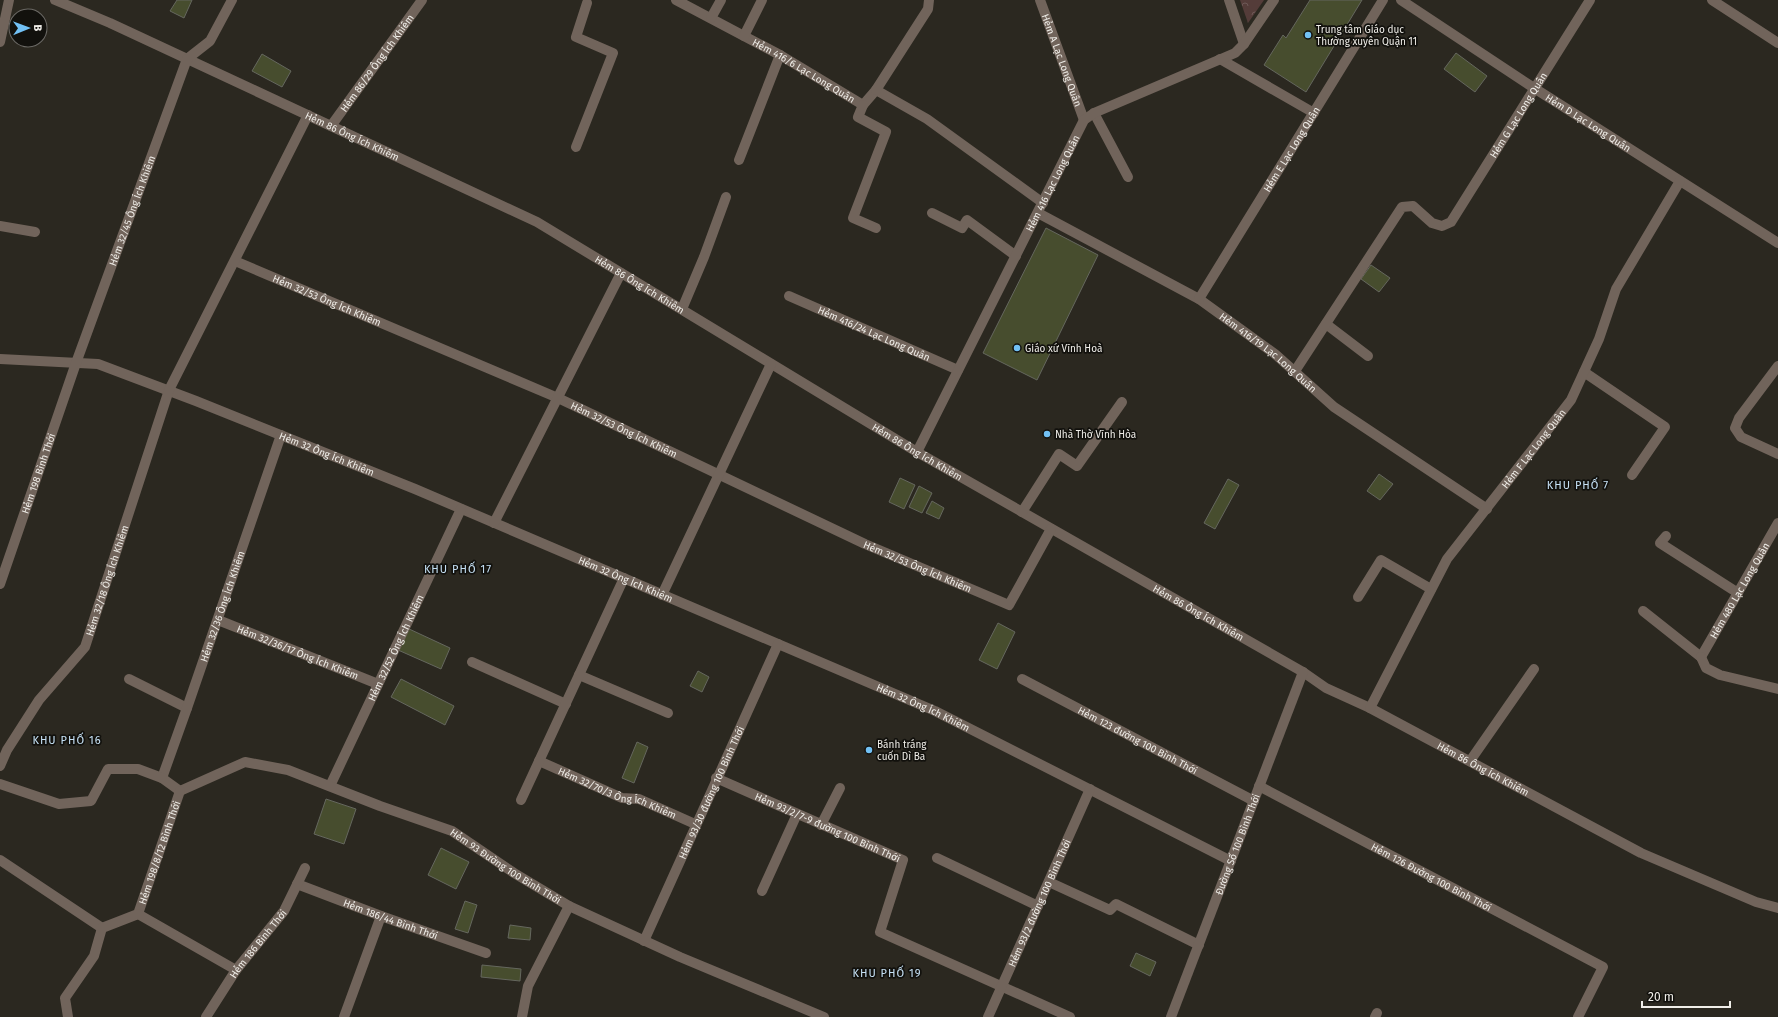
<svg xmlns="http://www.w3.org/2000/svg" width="1778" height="1017" font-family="'Fira Sans',sans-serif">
<defs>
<pattern id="park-crowns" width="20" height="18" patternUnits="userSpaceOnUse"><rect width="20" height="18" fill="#543c39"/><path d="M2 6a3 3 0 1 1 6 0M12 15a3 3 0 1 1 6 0" fill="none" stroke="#6d5856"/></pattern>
</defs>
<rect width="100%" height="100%" fill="#2b2820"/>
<path fill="url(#park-crowns)" d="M 1240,0 L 1264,0 L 1248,23 Z"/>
<path fill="#474d2e" stroke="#65675e" d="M 177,0 L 192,0 L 184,18 L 170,11 Z
M 1310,0 L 1362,0 L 1306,92 L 1264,65 L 1283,35 L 1286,38 Z
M 1456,53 L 1487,76 L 1475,92 L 1444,69 Z
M 262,54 L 291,71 L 282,87 L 252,71 Z
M 1046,228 L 1098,255 L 1037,380 L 983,353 Z
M 1371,265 L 1390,278 L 1379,292 L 1361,279 Z
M 1379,474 L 1393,484 L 1380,500 L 1367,491 Z
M 900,478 L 915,485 L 904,509 L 889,502 Z
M 1228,479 L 1239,485 L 1215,529 L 1204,523 Z
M 919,486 L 932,493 L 922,513 L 909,507 Z
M 932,501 L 944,508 L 939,519 L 926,513 Z
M 998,623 L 1015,632 L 997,669 L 979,660 Z
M 407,628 L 450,648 L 441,669 L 398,650 Z
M 698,671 L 709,677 L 702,692 L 690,686 Z
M 401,679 L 454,706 L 445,725 L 391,697 Z
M 637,742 L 648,747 L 634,783 L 622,778 Z
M 326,799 L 356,809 L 344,844 L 314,834 Z
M 441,848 L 469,862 L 456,889 L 428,875 Z
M 465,901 L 477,905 L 468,933 L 455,929 Z
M 510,925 L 531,928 L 530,940 L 508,938 Z
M 1136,953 L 1156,962 L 1150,976 L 1130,966 Z
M 482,965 L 521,969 L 520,981 L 481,977 Z"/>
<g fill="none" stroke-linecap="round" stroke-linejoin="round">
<g stroke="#71645b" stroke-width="10">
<path id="s1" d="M 55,0 L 110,23 L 537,222 L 917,452 L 1303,672 L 1326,688 L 1370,708 L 1641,853 L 1756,902 L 1778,908"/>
<path id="s2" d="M 676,0 L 780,55 L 863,105 L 876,90 L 927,119 L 1043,203"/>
<path id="s3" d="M 1040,0 L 1084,120"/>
<path d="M 1229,0 L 1244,44"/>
<path id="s4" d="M 1401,0 L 1534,88 L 1778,243"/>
<path d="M 1712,0 L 1778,43"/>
<path d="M 711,18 L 721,0"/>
<path d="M 744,36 L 762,0"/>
<path d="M 0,42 L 9,0"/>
<path d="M 1220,59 L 1314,113"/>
<path d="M 876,90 L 928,9 L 929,0"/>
<path d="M 863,105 L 858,117 L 886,132 L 853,218 L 876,228"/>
<path d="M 1094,113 L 1128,177"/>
<path id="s5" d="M 331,126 L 422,0"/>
<path d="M 576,147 L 613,53 L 576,37 L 587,3"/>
<path d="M 739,160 L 780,55"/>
<path d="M 932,213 L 962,228 L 967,220 L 1016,256"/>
<path id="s6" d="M 1038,213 L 1199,299 L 1275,354 L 1334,407 L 1487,509"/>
<path d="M 0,226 L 35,232"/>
<path id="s7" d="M 235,261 L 558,398 L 865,544 L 1009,605 L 1051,529"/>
<path id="s8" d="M 789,296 L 958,370"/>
<path id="s9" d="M 1199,299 L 1383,0"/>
<path d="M 682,309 L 704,257 L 726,197"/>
<path d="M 1326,324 L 1368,356"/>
<path id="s10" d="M 0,359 L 98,364 L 196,401 L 415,489 L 935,711 L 1231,861"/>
<path d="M 1778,366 L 1739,418 L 1735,428 L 1741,437 L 1778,454"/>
<path id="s11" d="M 1295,371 L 1402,207 L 1413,206 L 1432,223 L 1442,226 L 1451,222 L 1590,0"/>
<path d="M 1584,372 L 1665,427 L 1632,475"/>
<path id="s12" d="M 917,452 L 1084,120 L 1094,113 L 1235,53 L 1244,44 L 1274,0"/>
<path d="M 1022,512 L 1059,454 L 1077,466 L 1122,402"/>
<path d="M 494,523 L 621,273"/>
<path d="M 1666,536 L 1660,543 L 1738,593"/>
<path id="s13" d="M 0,584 L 76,363 L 187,59 L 210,41 L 232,0"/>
<path d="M 662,595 L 771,364"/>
<path d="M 1358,597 L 1381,560 L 1431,589"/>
<path d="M 1643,611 L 1701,657"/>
<path id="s14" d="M 218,620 L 378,684"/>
<path id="s15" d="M 1701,657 L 1778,523"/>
<path d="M 1701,657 L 1706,668 L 1720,675 L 1778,689"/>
<path d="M 472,662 L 566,704"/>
<path d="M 579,675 L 668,713"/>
<path d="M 129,679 L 187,708"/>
<path id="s16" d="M 1022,679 L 1254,801"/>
<path id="s17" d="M 1370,708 L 1447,559 L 1571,400 L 1599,339 L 1616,289 L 1680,181"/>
<path id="s18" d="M 539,761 L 622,798 L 639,799 L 695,824"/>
<path d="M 1470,761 L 1534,669"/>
<path id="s19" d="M 0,766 L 7,750 L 39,700 L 85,647 L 169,390 L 308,115"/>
<path id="s20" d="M 162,778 L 187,708 L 281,435"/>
<path id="s21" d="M 716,778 L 903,860 L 880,932 L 1070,1017"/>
<path d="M 0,784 L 59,804 L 91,801 L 108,769 L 138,769 L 162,778 L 180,791"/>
<path id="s22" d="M 330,786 L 461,509"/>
<path id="s23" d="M 1259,786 L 1603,967 L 1578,1017"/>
<path id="s24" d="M 180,791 L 245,762 L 288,770 L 380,806 L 452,831 L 514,873 L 569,906 L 680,957 L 824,1017"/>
<path d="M 521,800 L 624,578"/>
<path d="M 821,825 L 840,788"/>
<path d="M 937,858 L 1038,906"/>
<path d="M 0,860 L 102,928"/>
<path d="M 1049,882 L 1110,910 L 1116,904 L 1199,945"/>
<path id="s25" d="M 297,884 L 381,916 L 486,953"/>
<path d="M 762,891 L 797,814"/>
<path id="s26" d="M 138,914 L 180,791"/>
<path id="s27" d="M 644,941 L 778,644"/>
<path d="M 68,1017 L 65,998 L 94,956 L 102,928 L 138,914 L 236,970"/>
<path id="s28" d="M 206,1017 L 236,970 L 284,911 L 305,868"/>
<path d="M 344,1017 L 381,916"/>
<path d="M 522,1017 L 528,986 L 569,906"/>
<path id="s29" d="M 988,1017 L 1090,789"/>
<path id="s30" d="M 1171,1017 L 1303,672"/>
<path d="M 1375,1017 L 1377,1013"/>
</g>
</g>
<g fill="#72c1f5" stroke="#12110d" stroke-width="1.5">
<circle cx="1308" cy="35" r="4"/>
<circle cx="1017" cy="348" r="4"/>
<circle cx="1047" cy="434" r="4"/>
<circle cx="869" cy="750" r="4"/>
</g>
<g text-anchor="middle" stroke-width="3.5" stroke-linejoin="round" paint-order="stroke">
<g font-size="10" fill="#f0eee9" stroke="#12110d" text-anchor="start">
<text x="1316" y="33">Trung tâm Giáo dục<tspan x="1316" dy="12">Thường xuyên Quận 11</tspan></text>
<text x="1025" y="352">Giáo xứ Vĩnh Hoà</text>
<text x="1055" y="438">Nhà Thờ Vĩnh Hòa</text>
<text x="877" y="748">Bánh tráng<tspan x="877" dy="12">cuốn Dì Ba</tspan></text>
</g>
<g font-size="10" fill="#f0eee9" stroke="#12110d">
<text dy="4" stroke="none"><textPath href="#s3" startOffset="64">Hẻm A Lạc Long Quân</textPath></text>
<text dy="4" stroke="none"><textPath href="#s5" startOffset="78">Hẻm 86/29 Ông Ích Khiêm</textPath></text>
<text dy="4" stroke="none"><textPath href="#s2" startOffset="146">Hẻm 416/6 Lạc Long Quân</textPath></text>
<text dy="4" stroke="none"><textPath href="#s11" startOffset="379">Hẻm G Lạc Long Quân</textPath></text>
<text dy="4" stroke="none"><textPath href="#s4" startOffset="224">Hẻm D Lạc Long Quân</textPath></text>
<text dy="4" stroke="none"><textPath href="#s1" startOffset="327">Hẻm 86 Ông Ích Khiêm</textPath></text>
<text dy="4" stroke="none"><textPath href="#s9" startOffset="176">Hẻm E Lạc Long Quân</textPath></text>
<text dy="4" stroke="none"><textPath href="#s12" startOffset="301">Hẻm 416 Lạc Long Quân</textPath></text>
<text dy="4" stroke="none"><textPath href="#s13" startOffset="396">Hẻm 32/45 Ông Ích Khiêm</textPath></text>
<text dy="4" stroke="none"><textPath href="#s1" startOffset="651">Hẻm 86 Ông Ích Khiêm</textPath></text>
<text dy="4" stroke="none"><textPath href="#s7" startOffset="100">Hẻm 32/53 Ông Ích Khiêm</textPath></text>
<text dy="4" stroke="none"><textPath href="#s8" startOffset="93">Hẻm 416/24 Lạc Long Quân</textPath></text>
<text dy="4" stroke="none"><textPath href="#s6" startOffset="270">Hẻm 416/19 Lạc Long Quân</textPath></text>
<text dy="4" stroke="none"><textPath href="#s7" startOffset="424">Hẻm 32/53 Ông Ích Khiêm</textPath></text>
<text dy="4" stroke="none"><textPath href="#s17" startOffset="308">Hẻm F Lạc Long Quân</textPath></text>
<text dy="4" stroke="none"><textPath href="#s1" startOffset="975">Hẻm 86 Ông Ích Khiêm</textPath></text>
<text dy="4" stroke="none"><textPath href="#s10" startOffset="344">Hẻm 32 Ông Ích Khiêm</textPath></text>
<text dy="4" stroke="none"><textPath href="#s13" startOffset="117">Hẻm 198 Bình Thới</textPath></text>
<text dy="4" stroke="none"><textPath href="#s7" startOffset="748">Hẻm 32/53 Ông Ích Khiêm</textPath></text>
<text dy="4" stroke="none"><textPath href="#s10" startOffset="668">Hẻm 32 Ông Ích Khiêm</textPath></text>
<text dy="4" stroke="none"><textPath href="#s19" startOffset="217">Hẻm 32/18 Ông Ích Khiêm</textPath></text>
<text dy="4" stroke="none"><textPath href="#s15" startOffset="77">Hẻm 480 Lạc Long Quân</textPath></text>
<text dy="4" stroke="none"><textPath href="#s20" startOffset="182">Hẻm 32/36 Ông Ích Khiêm</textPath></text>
<text dy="4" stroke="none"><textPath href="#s1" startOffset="1299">Hẻm 86 Ông Ích Khiêm</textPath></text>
<text dy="4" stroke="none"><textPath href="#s22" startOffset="153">Hẻm 32/52 Ông Ích Khiêm</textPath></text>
<text dy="4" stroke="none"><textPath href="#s14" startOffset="86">Hẻm 32/36/17 Ông Ích Khiêm</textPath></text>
<text dy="4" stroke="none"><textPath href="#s10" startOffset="992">Hẻm 32 Ông Ích Khiêm</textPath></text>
<text dy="4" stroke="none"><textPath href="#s16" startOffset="131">Hẻm 123 đường 100 Bình Thới</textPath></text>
<text dy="4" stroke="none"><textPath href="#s1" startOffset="1624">Hẻm 86 Ông Ích Khiêm</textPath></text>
<text dy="4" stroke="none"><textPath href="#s27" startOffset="163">Hẻm 93/30 đường 100 Bình Thới</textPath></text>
<text dy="4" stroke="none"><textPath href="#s18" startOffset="85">Hẻm 32/70/3 Ông Ích Khiêm</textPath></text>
<text dy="4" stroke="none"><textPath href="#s21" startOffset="122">Hẻm 93/2/7-9 đường 100 Bình Thới</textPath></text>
<text dy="4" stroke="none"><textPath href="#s30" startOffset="185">Đường Số 100 Bình Thới</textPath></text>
<text dy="4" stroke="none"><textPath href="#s26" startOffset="65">Hẻm 198/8/12 Bình Thới</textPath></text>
<text dy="4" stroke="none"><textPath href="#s24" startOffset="354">Hẻm 93 Đường 100 Bình Thới</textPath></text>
<text dy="4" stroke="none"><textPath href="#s23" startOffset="195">Hẻm 126 Đường 100 Bình Thới</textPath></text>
<text dy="4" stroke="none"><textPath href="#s29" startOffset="125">Hẻm 93/2 đường 100 Bình Thới</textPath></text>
<text dy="4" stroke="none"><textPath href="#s25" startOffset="100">Hẻm 186/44 Bình Thới</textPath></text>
<text dy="4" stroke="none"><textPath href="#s28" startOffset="90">Hẻm 186 Bình Thới</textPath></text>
</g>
<g font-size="11" letter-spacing="1" fill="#c6e1f5" stroke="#12110d">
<text x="1578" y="489">KHU PHỐ 7</text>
<text x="458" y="573">KHU PHỐ 17</text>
<text x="67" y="744">KHU PHỐ 16</text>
<text x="887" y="977">KHU PHỐ 19</text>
</g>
</g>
<g transform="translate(28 28) rotate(89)"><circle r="19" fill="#12110d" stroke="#6b6965"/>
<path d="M0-3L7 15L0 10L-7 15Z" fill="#72c1f5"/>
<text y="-6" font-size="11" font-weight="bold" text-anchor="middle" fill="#f0eee9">B</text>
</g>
<path d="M1642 1001v6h88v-6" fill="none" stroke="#f0eee9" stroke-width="2"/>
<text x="1648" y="1001" font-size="12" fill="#f0eee9" stroke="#12110d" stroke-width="3" paint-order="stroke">20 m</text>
</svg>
